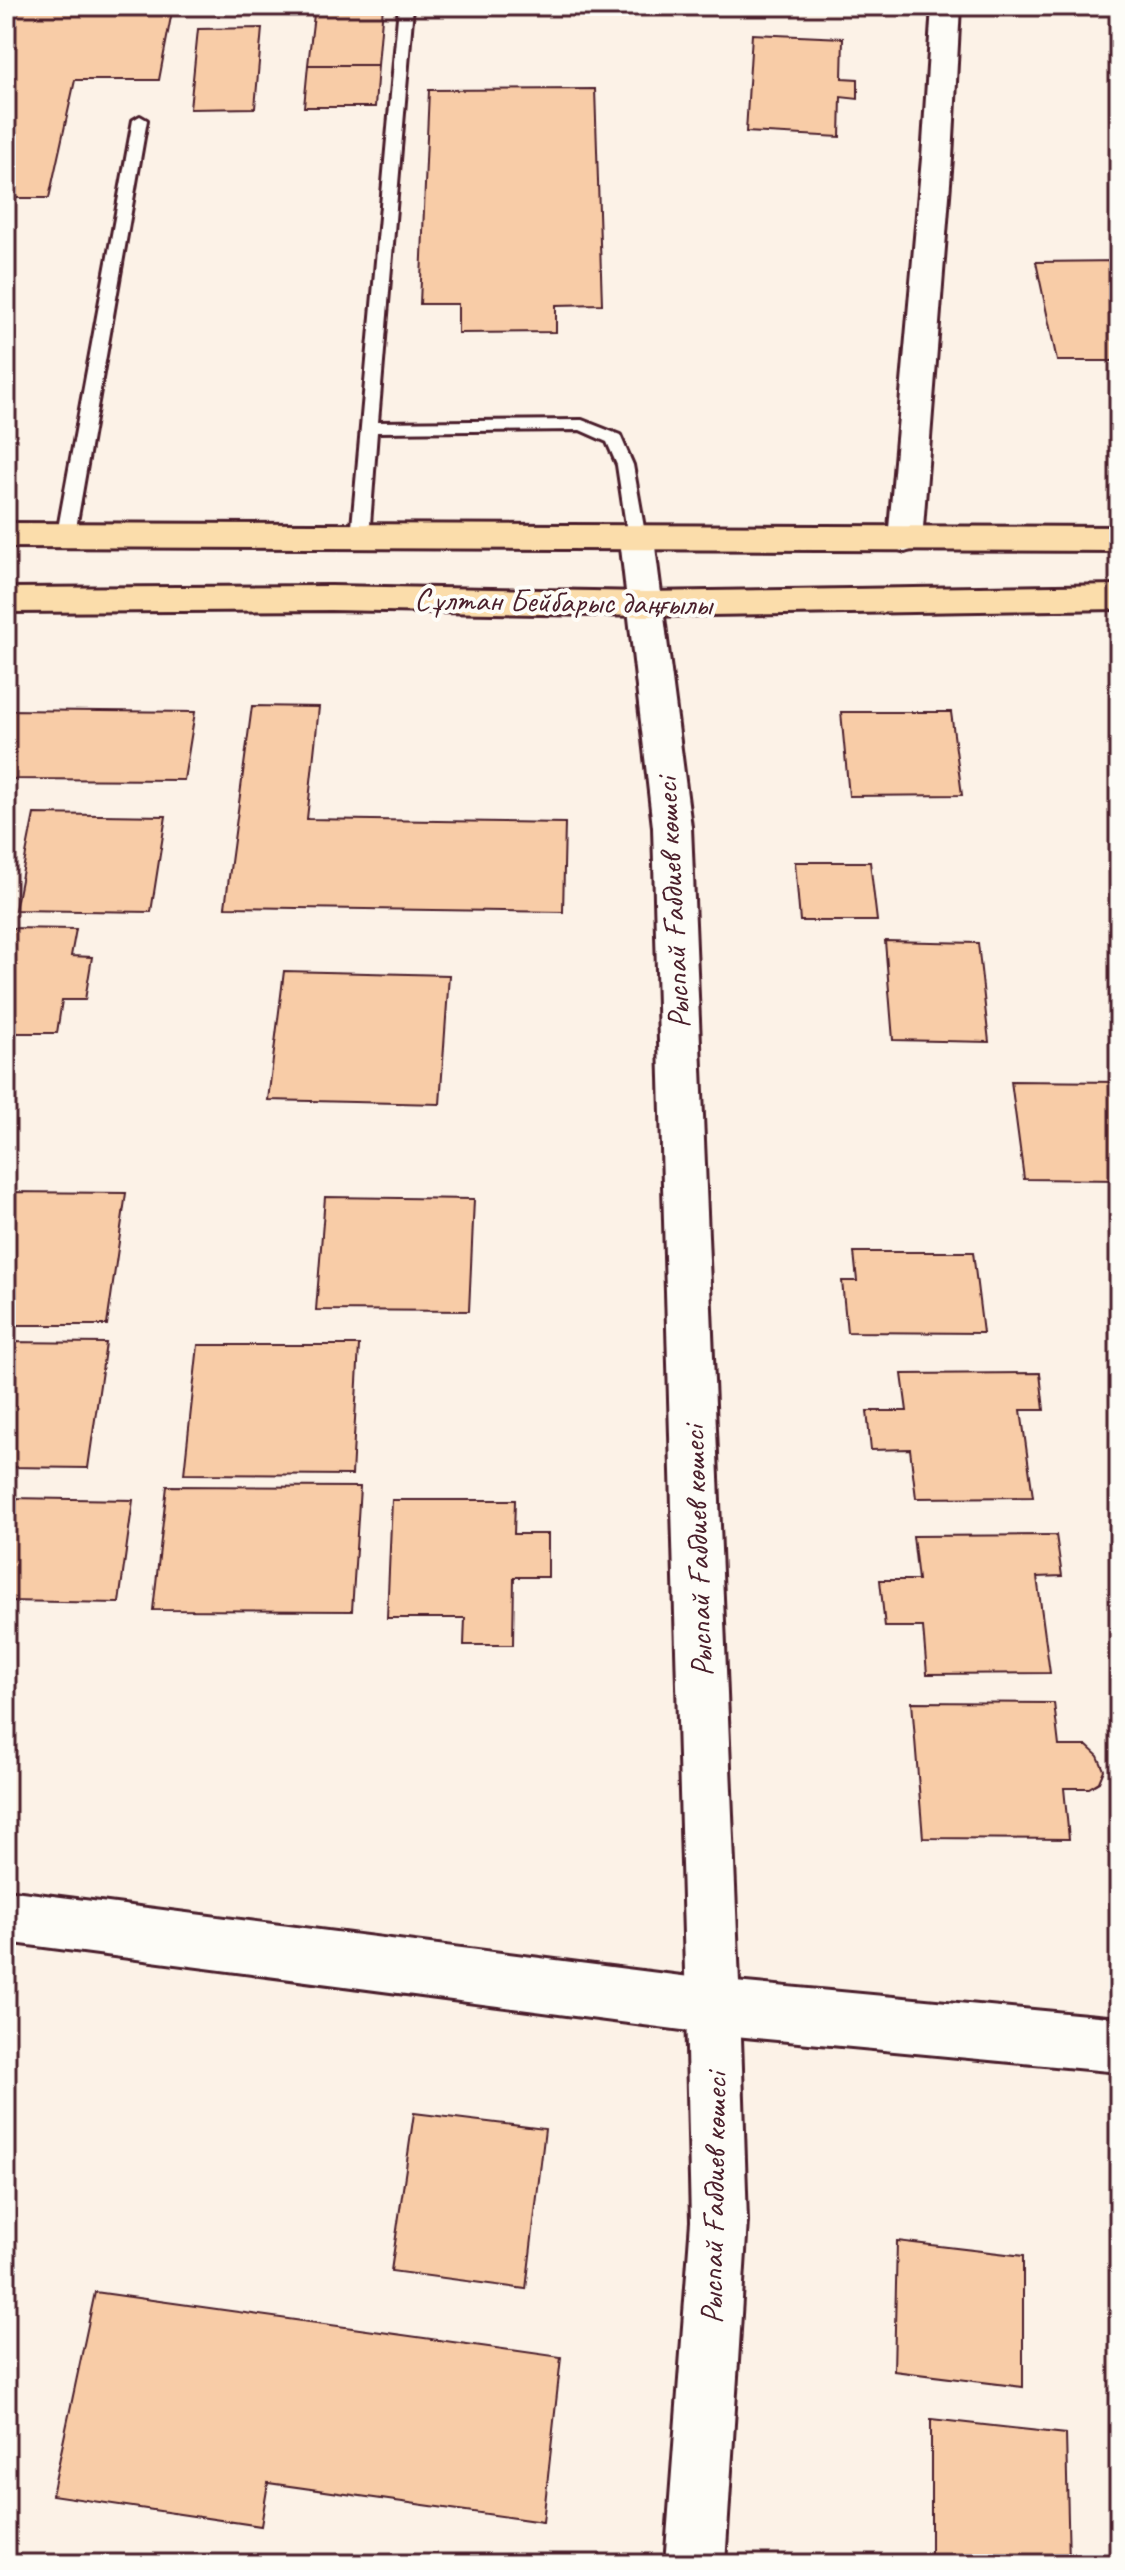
<svg xmlns="http://www.w3.org/2000/svg" width="1125" height="2570" font-family="Caveat,sans-serif">
<rect width="100%" height="100%" fill="#fcf2e7"/>
<filter id="ink" filterUnits="userSpaceOnUse"><feTurbulence type="fractalNoise" baseFrequency=".0125" numOctaves="2"/><feDisplacementMap in="SourceGraphic" scale="16" xChannelSelector="R" yChannelSelector="G"/><feConvolveMatrix kernelMatrix="1 2 1 2 8 2 1 2 1" color-interpolation-filters="sRGB"/></filter>
<g filter="url(#ink)">
<path fill="#f8cca7" stroke="#4a1f2b" stroke-width="2" d="M 6,6 L 173,6 L 159,80 L 75,80 L 49,198 L 6,198 L 6,103 L 12,80 L 6,80 Z
M 197,6 L 263,6 L 263,13 L 196,13 Z
M 315,6 L 383,6 L 378,65 L 308,65 Z
M 262,28 L 255,108 L 190,109 L 198,29 Z
M 752,34 L 843,38 L 842,78 L 858,79 L 858,99 L 841,97 L 840,137 L 746,132 Z
M 308,65 L 378,65 L 375,107 L 304,107 Z
M 595,89 L 602,304 L 556,305 L 556,332 L 458,333 L 458,304 L 420,304 L 429,90 Z
M 1119,261 L 1119,361 L 1057,361 L 1036,262 Z
M 252,706 L 319,707 L 307,819 L 565,823 L 563,912 L 225,907 Z
M 6,710 L 195,712 L 184,780 L 6,779 Z
M 841,712 L 951,712 L 962,795 L 849,796 Z
M 34,814 L 166,816 L 151,912 L 15,910 Z
M 795,862 L 870,862 L 877,921 L 800,921 Z
M 6,928 L 76,929 L 71,956 L 92,957 L 85,1000 L 62,1000 L 57,1033 L 6,1033 Z
M 885,941 L 978,943 L 989,1042 L 893,1040 Z
M 284,971 L 449,975 L 440,1104 L 268,1100 Z
M 1011,1081 L 1119,1082 L 1119,1180 L 1024,1179 Z
M 6,1192 L 126,1193 L 107,1325 L 6,1325 Z
M 325,1197 L 474,1199 L 469,1311 L 316,1310 Z
M 854,1252 L 973,1252 L 983,1333 L 847,1332 L 842,1281 L 857,1281 Z
M 6,1342 L 106,1343 L 88,1468 L 6,1467 Z
M 198,1345 L 359,1345 L 352,1475 L 184,1474 Z
M 1040,1373 L 1044,1410 L 1021,1410 L 1033,1497 L 916,1498 L 910,1449 L 871,1450 L 867,1411 L 907,1411 L 902,1374 Z
M 167,1486 L 360,1487 L 352,1611 L 153,1610 Z
M 9,1498 L 133,1500 L 119,1603 L 6,1601 L 6,1517 Z
M 392,1500 L 515,1500 L 514,1534 L 548,1534 L 548,1577 L 514,1577 L 513,1645 L 464,1645 L 465,1618 L 387,1618 Z
M 1056,1535 L 1062,1576 L 1037,1577 L 1050,1673 L 927,1674 L 923,1627 L 885,1627 L 880,1580 L 918,1580 L 913,1536 Z
M 912,1702 L 1054,1703 L 1059,1746 L 1087,1746 L 1098,1756 L 1104,1770 L 1099,1782 L 1089,1788 L 1064,1788 L 1069,1839 L 923,1838 Z
M 414,2113 L 545,2129 L 526,2289 L 391,2271 Z
M 897,2241 L 1023,2256 L 1023,2387 L 894,2371 Z
M 95,2292 L 561,2357 L 543,2522 L 268,2483 L 261,2526 L 52,2495 Z
M 931,2419 L 1066,2434 L 1069,2564 L 931,2564 Z"/>
<g fill="none" stroke-linecap="round" stroke-linejoin="round">
<defs>
<path id="lane" d="M 399,6 L 413,6 L 378,422 L 582,420 L 620,435 L 633,465 L 646,539 L 643,543 L 637,545 L 628,539 L 617,465 L 607,442 L 580,430 L 377,432 L 369,538 L 360,544 L 351,538 Z
M 140,116 L 147,120 L 75,534 L 66,540 L 57,534 L 133,120 Z"/>
<path id="street" d="M 932,6 L 960,6 L 952,158 L 922,540 L 917,548 L 905,552 L 893,548 L 888,540 L 922,158 Z
M 6,1890 L 713,1980 L 1119,2018 L 1119,2072 L 713,2034 L 6,1942 Z"/>
<path id="secondary" d="M 637,527 L 649,531 L 654,539 L 691,827 L 740,2007 L 747,2221 L 725,2564 L 665,2564 L 691,2221 L 686,2007 L 653,827 L 620,539 L 625,531 Z"/>
<path id="primary" d="M 6,523 L 1119,527 L 1119,551 L 6,547 Z
M 1119,585 L 1119,609 L 646,616 L 331,610 L 6,612 L 6,588 L 331,586 L 646,592 Z"/>
</defs>
<use href="#lane" stroke="#4a1f2b" stroke-width="6"/>
<use href="#street" stroke="#4a1f2b" stroke-width="6"/>
<use href="#secondary" stroke="#4a1f2b" stroke-width="6"/>
<use href="#primary" stroke="#4a1f2b" stroke-width="6"/>
<use href="#lane" fill="#fdfcf7" fill-rule="evenodd"/>
<use href="#street" fill="#fdfcf7" fill-rule="evenodd"/>
<use href="#secondary" fill="#fdfcf7" fill-rule="evenodd"/>
<use href="#primary" fill="#fbddab" fill-rule="evenodd"/>
</g>
</g>
<g text-anchor="middle" stroke-width="8" stroke-linejoin="round" paint-order="stroke">
<g font-size="32" fill="#4a1f2b" stroke="#fdfcf7">
<text transform="translate(563 601) rotate(1)" y="11">Сұлтан Бейбарыс даңғылы</text>
<text transform="translate(672 903) rotate(-93)" y="11">Рыспай Ғабдиев көшесі</text>
<text transform="translate(697 1551) rotate(-92)" y="11">Рыспай Ғабдиев көшесі</text>
<text transform="translate(713 2198) rotate(-89)" y="11">Рыспай Ғабдиев көшесі</text>
</g>
</g>
<rect width="1125" height="2570" fill="none" stroke="#fdfcf7" stroke-width="32"/>
<rect x="16" y="16" width="1093" height="2538" fill="none" stroke="#4a1f2b" stroke-width="3" filter="url(#ink)"/>
</svg>
